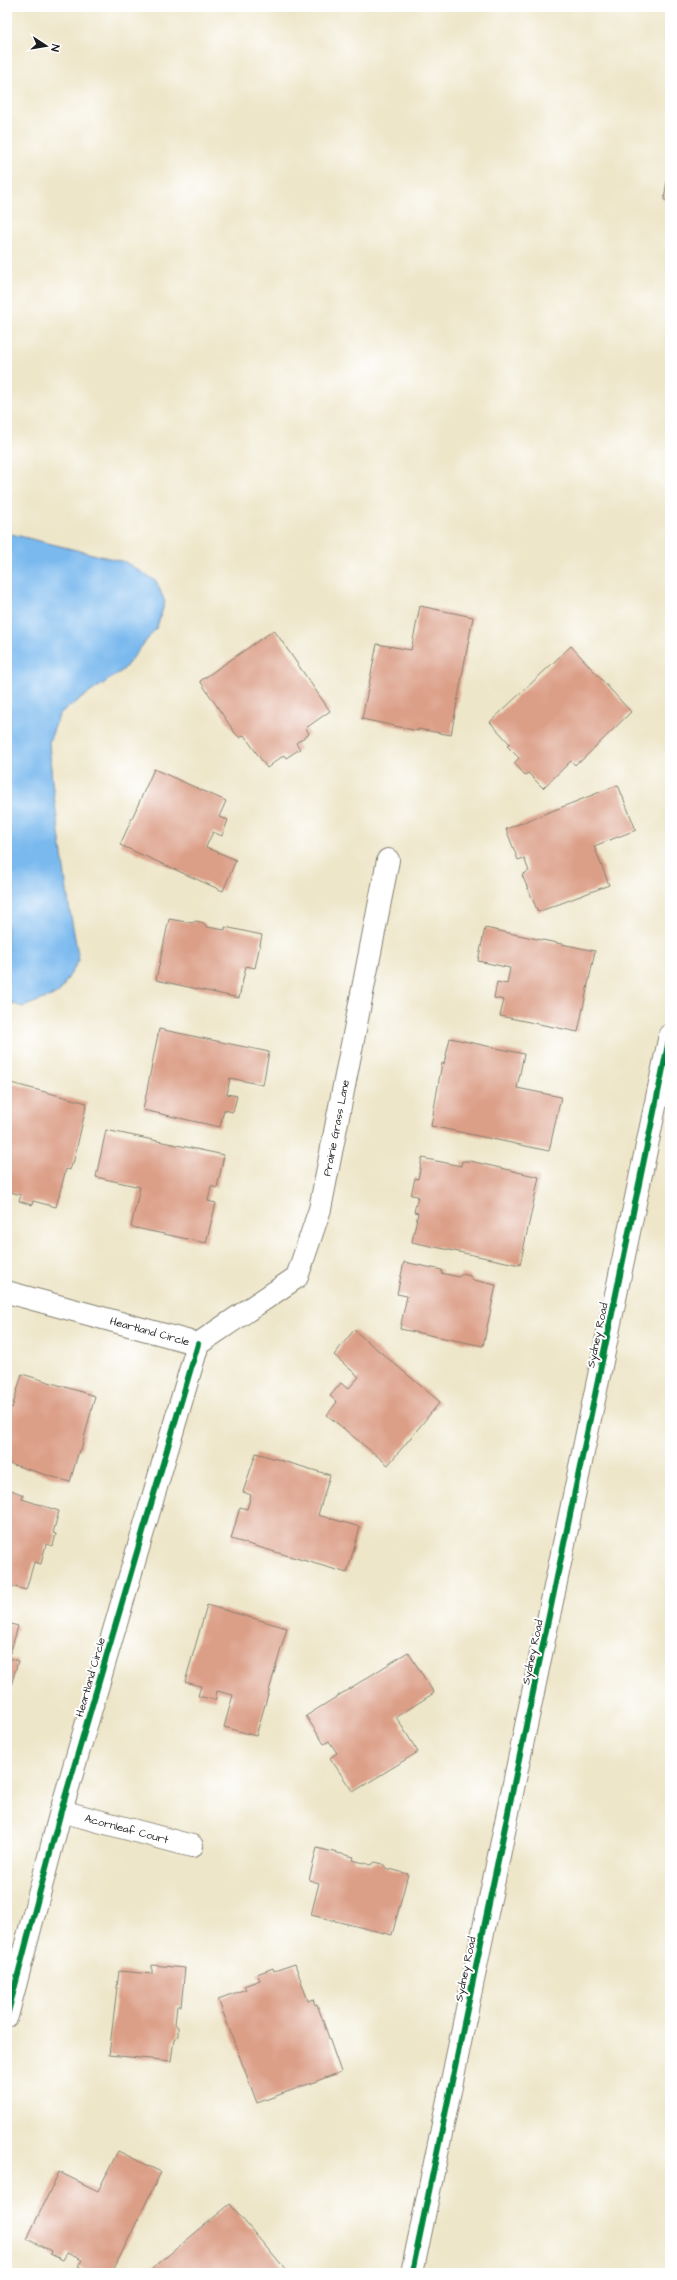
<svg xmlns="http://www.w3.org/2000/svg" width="677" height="2280" font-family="'Architects Daughter',sans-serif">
<rect width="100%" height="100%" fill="#fff"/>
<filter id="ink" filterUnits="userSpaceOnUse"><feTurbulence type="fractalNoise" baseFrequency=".025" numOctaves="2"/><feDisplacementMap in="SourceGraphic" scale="8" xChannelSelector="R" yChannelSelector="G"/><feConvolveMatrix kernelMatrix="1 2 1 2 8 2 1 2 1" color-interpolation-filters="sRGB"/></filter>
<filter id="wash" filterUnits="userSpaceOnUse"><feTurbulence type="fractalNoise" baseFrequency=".012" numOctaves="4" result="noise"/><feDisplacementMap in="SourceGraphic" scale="16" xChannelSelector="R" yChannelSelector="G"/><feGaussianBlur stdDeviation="0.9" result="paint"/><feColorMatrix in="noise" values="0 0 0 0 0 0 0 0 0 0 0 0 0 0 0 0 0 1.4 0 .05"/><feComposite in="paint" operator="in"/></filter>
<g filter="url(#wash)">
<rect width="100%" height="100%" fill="#eee6c9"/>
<path fill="#7ab9ee" stroke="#4b6a85" d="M 7,533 L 125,562 L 156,581 L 165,602 L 157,627 L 123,670 L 60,713 L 49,742 L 52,781 L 69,906 L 79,960 L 59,993 L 23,1007 L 7,1002 Z"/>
<g id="blocks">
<path fill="#db9e86" d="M 669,167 L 670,167 L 670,201 L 664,200 Z
M 420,606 L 473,617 L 451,735 L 418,729 L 418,731 L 362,719 L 377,644 L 411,650 Z
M 274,630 L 330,711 L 306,728 L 309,734 L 296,743 L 300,749 L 286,758 L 284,755 L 267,768 L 244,735 L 240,738 L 235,733 L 200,681 Z
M 571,646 L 631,712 L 581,761 L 579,761 L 575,765 L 571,761 L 543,788 L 528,773 L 525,775 L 514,763 L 519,758 L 507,746 L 510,744 L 490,722 Z
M 154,769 L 226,801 L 219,817 L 228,820 L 222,836 L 213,832 L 206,847 L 236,860 L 223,891 L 120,845 Z
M 618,785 L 636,830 L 594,846 L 609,885 L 538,912 L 522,875 L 529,871 L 524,858 L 518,860 L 506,829 Z
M 169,919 L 192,923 L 196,921 L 204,923 L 207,927 L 225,930 L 225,927 L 262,935 L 255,968 L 246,966 L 239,998 L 156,980 Z
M 485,928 L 595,951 L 578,1032 L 500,1016 L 504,1000 L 494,998 L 497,982 L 507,984 L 510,968 L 478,961 Z
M 159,1029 L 269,1052 L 263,1085 L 230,1078 L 227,1094 L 237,1096 L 233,1112 L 224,1110 L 220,1127 L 143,1110 Z
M 450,1038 L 524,1054 L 517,1088 L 561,1097 L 549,1151 L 431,1126 L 442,1063 L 444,1064 Z
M 7,1082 L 87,1103 L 73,1164 L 72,1164 L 70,1170 L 66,1169 L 56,1207 L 33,1201 L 32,1205 L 19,1201 L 21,1195 L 7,1191 Z
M 106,1130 L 224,1155 L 217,1188 L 211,1186 L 208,1201 L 216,1203 L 206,1243 L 131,1227 L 140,1187 L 96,1177 Z
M 422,1158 L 461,1166 L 462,1161 L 470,1161 L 539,1177 L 520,1265 L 412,1242 L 418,1213 L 414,1212 L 418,1196 L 411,1195 L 415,1178 L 418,1179 Z
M 404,1262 L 442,1270 L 441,1273 L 459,1277 L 462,1274 L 470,1276 L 473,1280 L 496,1285 L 483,1346 L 400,1329 L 407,1296 L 397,1294 Z
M 354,1330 L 440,1402 L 388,1465 L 327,1415 L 337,1402 L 330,1396 L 341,1383 L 348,1389 L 359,1377 L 334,1355 Z
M 22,1374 L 95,1396 L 81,1450 L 79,1450 L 70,1482 L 7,1463 L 7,1406 L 12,1408 Z
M 256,1453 L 330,1475 L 318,1515 L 360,1527 L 347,1573 L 231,1539 L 240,1507 L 247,1509 L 251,1495 L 243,1492 Z
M 7,1488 L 23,1495 L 22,1499 L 59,1511 L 53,1533 L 56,1534 L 53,1546 L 46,1544 L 41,1564 L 34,1562 L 26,1590 L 7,1585 Z
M 207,1605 L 287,1628 L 256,1736 L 224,1727 L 233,1695 L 217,1691 L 215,1700 L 198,1696 L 201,1686 L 185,1682 Z
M 7,1623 L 18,1626 L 9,1658 L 18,1661 L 9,1693 L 7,1692 Z
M 408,1652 L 434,1693 L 396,1717 L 418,1752 L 353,1792 L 330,1758 L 337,1753 L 329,1741 L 324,1744 L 306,1716 Z
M 317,1848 L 354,1857 L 353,1860 L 371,1865 L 375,1862 L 383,1864 L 386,1868 L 408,1874 L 392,1935 L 311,1915 L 319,1883 L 309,1880 Z
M 295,1964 L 308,2001 L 313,1999 L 315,2005 L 317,2004 L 341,2072 L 257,2103 L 218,1999 L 246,1989 L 244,1986 L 260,1980 L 257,1974 L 273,1968 L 274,1971 Z
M 152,1965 L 185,1968 L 181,2006 L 177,2006 L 175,2024 L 178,2027 L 178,2036 L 174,2039 L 171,2061 L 109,2055 L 119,1971 L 152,1974 Z
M 118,2151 L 161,2172 L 112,2273 L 93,2273 L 78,2266 L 82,2260 L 67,2253 L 63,2260 L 50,2254 L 51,2251 L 27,2239 L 59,2172 L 98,2191 Z
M 230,2204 L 287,2272 L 286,2273 L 147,2273 Z"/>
</g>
</g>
<g filter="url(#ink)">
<use href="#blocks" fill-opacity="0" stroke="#858172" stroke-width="1"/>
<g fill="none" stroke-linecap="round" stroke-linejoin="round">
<defs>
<g id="minor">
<path id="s1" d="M 7,1292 L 198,1344"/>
<path id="s2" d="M 198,1344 L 297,1277 L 320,1209 L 388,860"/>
<path id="s3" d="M 61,1811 L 192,1846"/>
<path d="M 7,2016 L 61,1811 L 198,1344"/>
<path d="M 412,2273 L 670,1035"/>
</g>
</defs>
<use href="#minor" stroke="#858172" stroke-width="24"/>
<use href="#minor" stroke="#fff" stroke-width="22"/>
<defs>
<path id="cycleway" d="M 7,2016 L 61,1811 L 198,1344
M 412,2273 L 670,1035"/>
</defs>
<use href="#cycleway" stroke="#fff" stroke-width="8"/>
<use href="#cycleway" stroke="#00873e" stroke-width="6"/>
</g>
</g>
<g text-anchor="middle" stroke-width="4" stroke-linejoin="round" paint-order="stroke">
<g font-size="11" fill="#1c1c1c" stroke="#fff">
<text dy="4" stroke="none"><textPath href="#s2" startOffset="274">Prairie Grass Lane</textPath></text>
<text dy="4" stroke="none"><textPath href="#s1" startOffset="148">Heartland Circle</textPath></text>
<text transform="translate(597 1335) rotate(-78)" y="4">Sydney Road</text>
<text transform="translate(532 1652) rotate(-78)" y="4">Sydney Road</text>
<text transform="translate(90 1677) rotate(-74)" y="4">Heartland Circle</text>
<text dy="4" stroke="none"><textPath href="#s3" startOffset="68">Acornleaf Court</textPath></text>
<text transform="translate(465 1969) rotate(-78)" y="4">Sydney Road</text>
</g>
</g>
<rect width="677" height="2280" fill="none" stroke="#fff" stroke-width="24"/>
<g transform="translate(46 46) rotate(102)" stroke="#ffffff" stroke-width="3" paint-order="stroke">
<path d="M0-3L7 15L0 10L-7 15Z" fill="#1c1c1c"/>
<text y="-6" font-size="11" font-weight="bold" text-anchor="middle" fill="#1c1c1c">N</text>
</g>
</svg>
